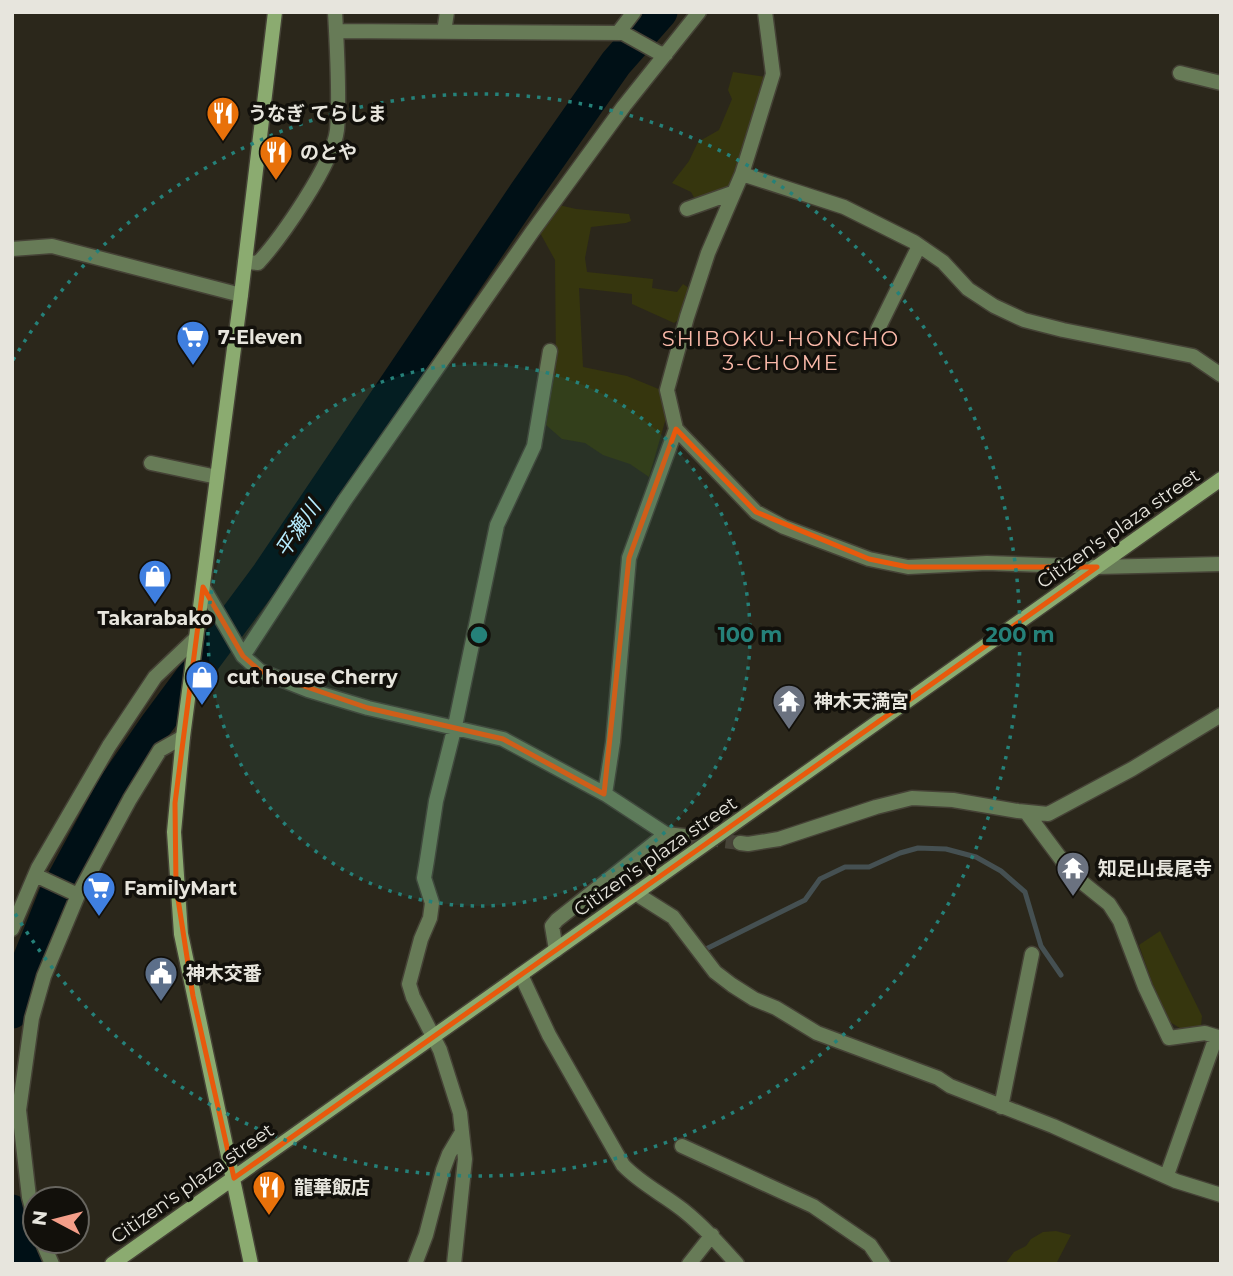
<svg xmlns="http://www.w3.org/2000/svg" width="1233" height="1276" font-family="Montserrat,'Noto Sans JP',sans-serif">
<rect width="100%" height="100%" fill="#2b271b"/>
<path fill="#36360e" d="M 733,72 L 766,77 L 732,184 L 696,201 L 691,192 L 672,183 L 689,161 L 698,142 L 719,130 L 732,99 L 728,90 Z
M 559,205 L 576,209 L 629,214 L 631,221 L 626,223 L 591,227 L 585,258 L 587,272 L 653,279 L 652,288 L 677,292 L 683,284 L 689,288 L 680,319 L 674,323 L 632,304 L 632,294 L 579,288 L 583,367 L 627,376 L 661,390 L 666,418 L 649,477 L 630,464 L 603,455 L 585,443 L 562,439 L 546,425 L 556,365 L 555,260 L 539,231 Z
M 1160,931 L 1202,1016 L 1201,1026 L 1183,1030 L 1170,1022 L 1153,985 L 1139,945 Z
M 1056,1231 L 1071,1235 L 1056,1264 L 1005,1264 L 1014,1252 L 1026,1246 L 1031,1239 L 1043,1232 Z"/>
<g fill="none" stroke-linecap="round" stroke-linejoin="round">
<path stroke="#455052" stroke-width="5" d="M 708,948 L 805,900 L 820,879 L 845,867 L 869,867 L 900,853 L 918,848 L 946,849 L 976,857 L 1001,871 L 1025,892 L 1041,946 L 1061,975"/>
<path stroke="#001016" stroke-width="33" d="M 12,1012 L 27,965 L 55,895 L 114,786 L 156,725 L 268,574 L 525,193 L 616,63 L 661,12
M 12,1211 L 28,1264"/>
<path stroke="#474438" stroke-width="14" stroke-dasharray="14 7" stroke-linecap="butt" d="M 684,836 L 740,843"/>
<defs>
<path id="street" d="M 336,31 L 623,33 L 659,53 L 666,54
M 444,32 L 447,12
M 618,33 L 634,12
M 1180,73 L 1221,83
M 742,174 L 844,207 L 914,242 L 943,262 L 968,289 L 994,306 L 1024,320 L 1063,330 L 1193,356 L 1221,375
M 687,209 L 732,193
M 12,249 L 52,246 L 241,295
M 245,262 L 258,263 C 281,238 333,164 337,130 C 340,96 337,48 335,12
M 878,329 L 919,246
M 676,429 L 756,512 L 784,527 L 869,559 L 908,567 L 987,563 L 1097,567 L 1221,564
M 151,463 L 217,477
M 203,587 L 243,656 L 260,671 L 308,690 L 368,708 L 503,739 L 605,794 L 666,834 L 684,836
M 243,656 L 345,500 L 532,232 L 624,106 L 699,12
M 605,794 L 613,742 L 629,558 L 676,429 L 667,390 L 687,317 L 708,253 L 742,174 L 773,74 L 765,12
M 1026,812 L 1073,875 L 1109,904 L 1120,921 L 1145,987 L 1169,1038 L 1205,1033 L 1221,1038
M 740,843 L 748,844 L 779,839 L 876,807 L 912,798 L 953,800 L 1018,811 L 1048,814 L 1132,769 L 1221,715
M 35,875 L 78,895
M 635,893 L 673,917 L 715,972 L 732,985 L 754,999 L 776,1008 L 817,1033 L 938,1078 L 950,1086 L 1053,1126 L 1176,1181 L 1221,1195
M 12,929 L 38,868 L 109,746 L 155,677 L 196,638
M 556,950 L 552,926 L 557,920 L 666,834
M 521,975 L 549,1035 L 623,1165 C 641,1184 663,1194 683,1210 C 703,1226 720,1245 737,1264
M 1001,1107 L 1032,954
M 682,1146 L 813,1206 L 870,1245 L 883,1264
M 1167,1175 L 1216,1037
M 35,1220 L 29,1197 L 19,1110 L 32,1018 L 44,976 L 78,895 L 130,799 L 160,750 L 183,737
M 42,1241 L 52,1264
M 415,1264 L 426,1235 L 443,1170 L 449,1154 L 462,1132 L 460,1113 L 440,1050 L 413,997 L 409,984 L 421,939 L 430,918 L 432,903 L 424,878 L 427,860 L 436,801 L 455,726 L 497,525 L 534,446 L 550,351
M 454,1264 L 465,1159 L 462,1132
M 689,1264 L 712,1235"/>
<path id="secondary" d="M 112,1264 L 1221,479
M 251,1264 L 181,934 L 174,832 L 183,737 L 241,295 L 275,12"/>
</defs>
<use href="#street" stroke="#454236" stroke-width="17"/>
<use href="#secondary" stroke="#454236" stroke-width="17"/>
<use href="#street" stroke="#677b57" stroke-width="14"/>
<use href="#secondary" stroke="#8bab70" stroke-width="14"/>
</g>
<path fill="none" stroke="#e8590c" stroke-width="5" stroke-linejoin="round" d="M 676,429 L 756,512 L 869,559 L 908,567 L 1097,567 L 234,1178 L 193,996 L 176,886 L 175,803 L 203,587 L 243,656 L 260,671 L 368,708 L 503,739 L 604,794 L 629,558 Z"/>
<circle cx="479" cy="635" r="271" fill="#258179" fill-opacity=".12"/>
<g fill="none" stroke="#258179" stroke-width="3.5" stroke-dasharray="3.5 7">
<circle cx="479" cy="635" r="271"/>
<path d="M13 360A541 541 0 1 1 13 910"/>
</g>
<defs>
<symbol id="restaurant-pin" viewBox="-11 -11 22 30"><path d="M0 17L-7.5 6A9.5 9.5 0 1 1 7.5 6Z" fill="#e8710a" stroke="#12100b"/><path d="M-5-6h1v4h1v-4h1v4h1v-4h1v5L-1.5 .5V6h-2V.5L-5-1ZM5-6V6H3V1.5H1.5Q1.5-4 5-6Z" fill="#fff"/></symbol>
<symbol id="supermarket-pin" viewBox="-11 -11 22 30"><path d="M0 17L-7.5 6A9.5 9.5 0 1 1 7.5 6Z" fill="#3f7fe0" stroke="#12100b"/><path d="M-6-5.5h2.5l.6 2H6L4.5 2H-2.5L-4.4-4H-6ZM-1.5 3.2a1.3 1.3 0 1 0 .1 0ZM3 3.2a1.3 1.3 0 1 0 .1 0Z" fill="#fff"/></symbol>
<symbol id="shop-pin" viewBox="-11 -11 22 30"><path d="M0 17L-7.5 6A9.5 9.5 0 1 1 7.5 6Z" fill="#3f7fe0" stroke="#12100b"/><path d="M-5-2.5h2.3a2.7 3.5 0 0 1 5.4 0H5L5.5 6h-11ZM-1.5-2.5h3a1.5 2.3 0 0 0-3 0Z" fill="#fff"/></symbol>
<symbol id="temple-pin" viewBox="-11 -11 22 30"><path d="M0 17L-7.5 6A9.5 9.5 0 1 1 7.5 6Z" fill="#6b7280" stroke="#12100b"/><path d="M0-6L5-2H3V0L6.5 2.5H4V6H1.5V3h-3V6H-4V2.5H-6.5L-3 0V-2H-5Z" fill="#fff"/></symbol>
<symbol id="civic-pin" viewBox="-11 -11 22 30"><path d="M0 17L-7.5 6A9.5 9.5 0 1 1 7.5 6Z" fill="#5c6f8a" stroke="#12100b"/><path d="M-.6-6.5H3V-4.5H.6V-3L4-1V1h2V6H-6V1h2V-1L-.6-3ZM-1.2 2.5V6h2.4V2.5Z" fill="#fff"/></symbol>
</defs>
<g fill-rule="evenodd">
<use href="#restaurant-pin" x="204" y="94" width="38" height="52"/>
<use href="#restaurant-pin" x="257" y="133" width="38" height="52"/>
<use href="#supermarket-pin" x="174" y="318" width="38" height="52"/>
<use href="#shop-pin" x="136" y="557" width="38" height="52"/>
<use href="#shop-pin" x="183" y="658" width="38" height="52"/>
<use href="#temple-pin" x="770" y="682" width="38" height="52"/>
<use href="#temple-pin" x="1054" y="849" width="38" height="52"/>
<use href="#supermarket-pin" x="80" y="869" width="38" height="52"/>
<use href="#civic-pin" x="142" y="954" width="38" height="52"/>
<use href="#restaurant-pin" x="250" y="1168" width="38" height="52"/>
</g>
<g text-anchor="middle" stroke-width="7" stroke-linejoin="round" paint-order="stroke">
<g font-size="19" font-weight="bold" fill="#e7e5dd" stroke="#12100b" text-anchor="start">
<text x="248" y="120">うなぎ てらしま</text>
<text x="300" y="159">のとや</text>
<text x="218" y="344">7-Eleven</text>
<text x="155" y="625" text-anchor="middle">Takarabako</text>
<text x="227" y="684">cut house Cherry</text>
<text x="814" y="708">神木天満宮</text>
<text x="1098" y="875">知足山長尾寺</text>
<text x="124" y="895">FamilyMart</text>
<text x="186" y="980">神木交番</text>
<text x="294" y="1194">龍華飯店</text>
</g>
<g font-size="19" fill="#e7e5dd" stroke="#12100b">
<text transform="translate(1118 528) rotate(-35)" y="7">Citizen's plaza street</text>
<text transform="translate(655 856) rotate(-35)" y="7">Citizen's plaza street</text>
<text transform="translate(192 1183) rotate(-35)" y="7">Citizen's plaza street</text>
</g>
<g font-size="21" letter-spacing="2" fill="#fcbaaa" stroke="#12100b">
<text x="781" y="346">SHIBOKU-HONCHO<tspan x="781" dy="24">3-CHOME</tspan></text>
</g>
<g font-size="21" font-style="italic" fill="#b6ecfe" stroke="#12100b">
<text transform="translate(298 529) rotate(-56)" y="7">平瀬川</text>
</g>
</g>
<circle cx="479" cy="635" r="10" fill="#258179" stroke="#12100b" stroke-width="3.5"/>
<g font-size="21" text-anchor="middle" font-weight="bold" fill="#258179" stroke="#12100b" stroke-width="7" stroke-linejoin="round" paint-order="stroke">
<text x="750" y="642">100 m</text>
<text x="1020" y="642">200 m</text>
</g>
<rect width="1233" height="1276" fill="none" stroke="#e7e5dd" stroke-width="28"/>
<g transform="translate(56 1220) rotate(277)"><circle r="33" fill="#12100b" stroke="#67655f" stroke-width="2"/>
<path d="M0-5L12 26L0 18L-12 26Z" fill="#f49e89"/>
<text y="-10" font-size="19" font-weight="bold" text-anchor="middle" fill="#e7e5dd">N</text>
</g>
</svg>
